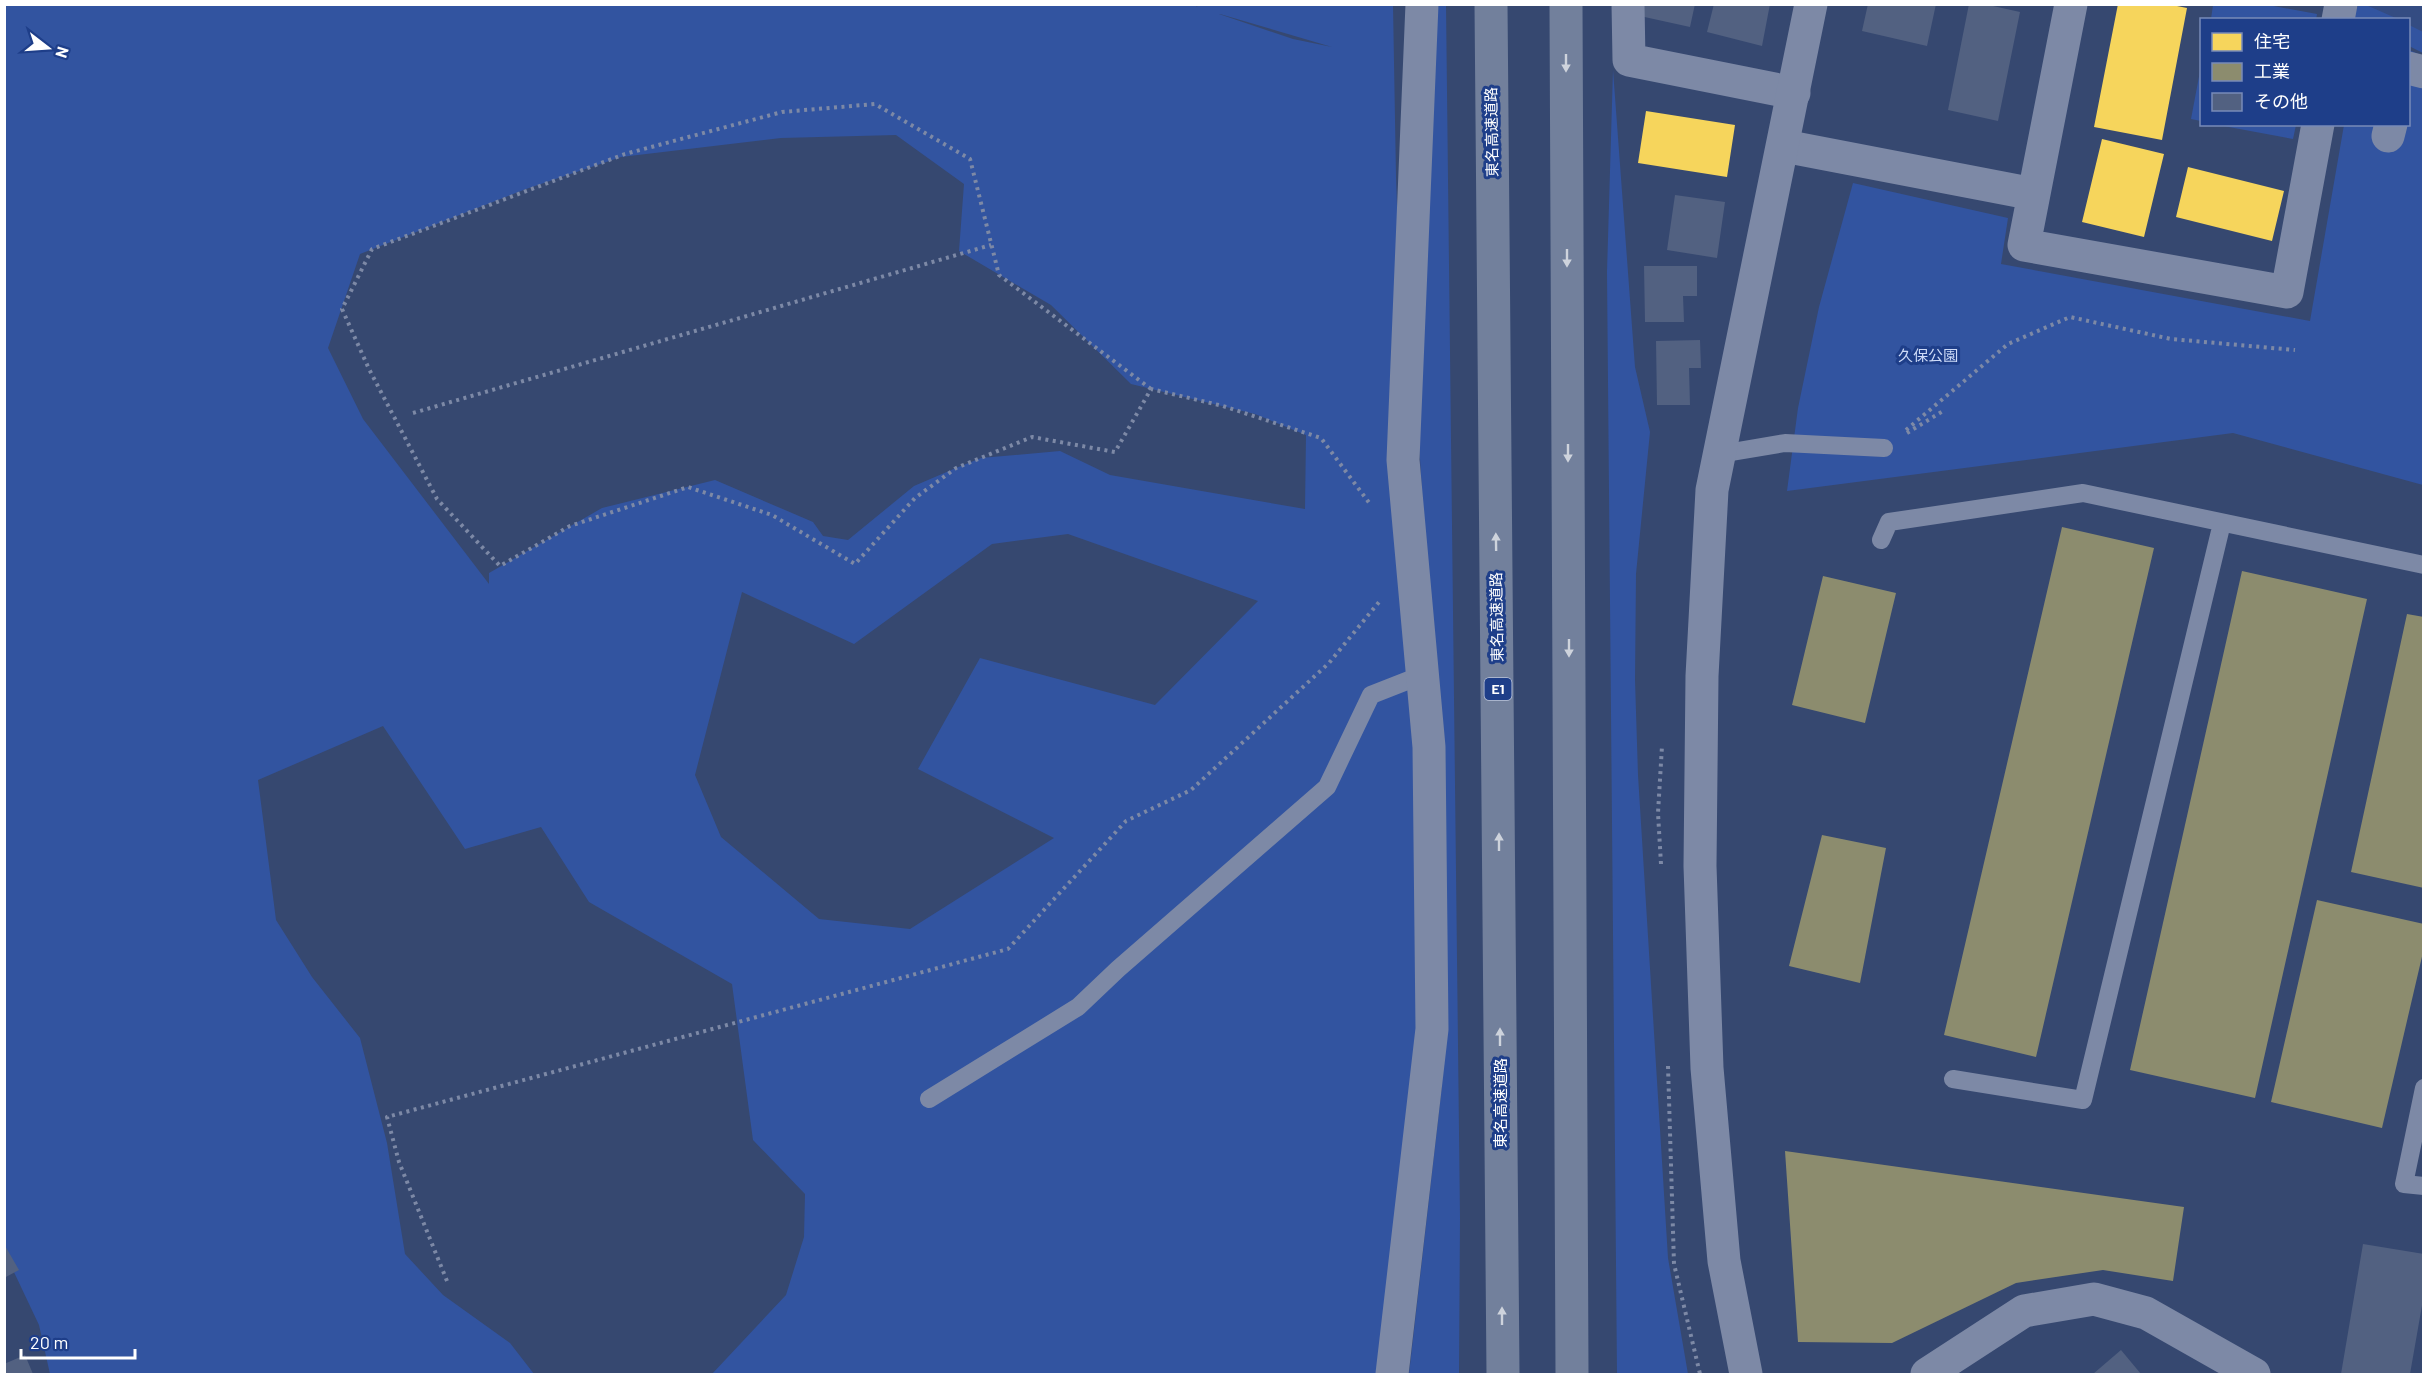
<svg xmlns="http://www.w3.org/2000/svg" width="2428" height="1379" font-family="Barlow,'Noto Sans JP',sans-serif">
<rect width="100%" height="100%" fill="#364870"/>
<path fill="#3254a0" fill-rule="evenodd" d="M 1195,4 L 1197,7 L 1198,4 L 1393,5 L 1396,177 L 1427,1071 L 1393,1374 L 712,1374 L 786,1295 L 804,1237 L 805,1194 L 753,1140 L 732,984 L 589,902 L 541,827 L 465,849 L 383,726 L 258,780 L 276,920 L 312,977 L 360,1038 L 387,1143 L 405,1254 L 443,1295 L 510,1343 L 534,1374 L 50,1374 L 39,1325 L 4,1251 L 4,5 ZM 1219,14 L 1220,14 L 1332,47 L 1293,39 ZM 896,135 L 964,184 L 959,251 L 1051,305 L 1131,384 L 1255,414 L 1306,435 L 1305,509 L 1110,475 L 1060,451 L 981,458 L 956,468 L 914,486 L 848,540 L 823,536 L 813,522 L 715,480 L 602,508 L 489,573 L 489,584 L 363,419 L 328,348 L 360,254 L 526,189 L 621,157 L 781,138 ZM 1068,534 L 1258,601 L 1155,705 L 980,658 L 918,769 L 1054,838 L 910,929 L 819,919 L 721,837 L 695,775 L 742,592 L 854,644 L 992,544 Z
M 1446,4 L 1460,1218 L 1459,1374 L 1409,1374 L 1442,1085 L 1439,769 L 1417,410 L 1417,5 Z
M 2213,5 L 2268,5 L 2317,14 L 2316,20 L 2211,19 Z
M 2358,5 L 2423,5 L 2423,53 L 2409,46 L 2408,20 L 2353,20 Z
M 2409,50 L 2423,56 L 2423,485 L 2233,433 L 1787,491 L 1798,408 L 1819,307 L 1853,183 L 2008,218 L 2001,264 L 2310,321 L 2344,125 L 2408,124 Z
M 2201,66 L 2201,121 L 2191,119 Z
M 1613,70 L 1635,367 L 1650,432 L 1636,574 L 1635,680 L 1638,775 L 1668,1258 L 1688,1374 L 1617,1374 L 1607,272 Z
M 2218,125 L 2296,124 L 2296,125 L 2293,139 Z"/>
<path fill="#344c82" d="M 2419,4 L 2423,6 L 2423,32 L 2409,25 L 2408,20 L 2398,19 L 2366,5 Z"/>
<path fill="#f6d55c" d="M 2118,4 L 2167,4 L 2187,8 L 2162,140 L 2094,127 Z
M 1646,111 L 1735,125 L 1727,177 L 1638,163 Z
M 2102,139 L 2164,154 L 2144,237 L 2082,222 Z
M 2188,167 L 2284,191 L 2272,241 L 2176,217 Z"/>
<path fill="#8c8c6e" d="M 2062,527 L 2154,548 L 2036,1057 L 1944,1035 Z
M 2242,571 L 2367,599 L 2255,1098 L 2130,1070 Z
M 1823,576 L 1896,593 L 1865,723 L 1792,705 Z
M 2407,614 L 2424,617 L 2424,888 L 2351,872 Z
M 1822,835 L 1886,848 L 1860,983 L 1789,966 Z
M 2317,900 L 2424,924 L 2424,948 L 2382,1128 L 2271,1102 Z
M 1785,1151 L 2184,1207 L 2173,1281 L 2103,1270 L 2016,1283 L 1892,1343 L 1798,1342 Z"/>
<path fill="#526181" d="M 1643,4 L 1695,4 L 1690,27 L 1640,16 Z
M 1714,4 L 1770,4 L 1762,46 L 1707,32 Z
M 1868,4 L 1936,4 L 1927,46 L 1862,31 Z
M 1969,4 L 1984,4 L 2020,12 L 1998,121 L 1948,110 Z
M 1675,195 L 1725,202 L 1717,258 L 1667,250 Z
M 1644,266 L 1697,266 L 1697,296 L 1683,296 L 1684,322 L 1645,322 Z
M 1700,340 L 1701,368 L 1689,368 L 1690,405 L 1657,405 L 1656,341 Z
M 4,1244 L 19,1270 L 4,1278 Z
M 2363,1244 L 2424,1254 L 2424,1294 L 2410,1374 L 2341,1374 Z
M 2121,1350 L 2141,1374 L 2093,1374 Z
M 25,1355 L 33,1374 L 4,1374 L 4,1364 Z"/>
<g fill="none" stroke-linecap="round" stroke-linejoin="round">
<path stroke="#7d89a6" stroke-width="4" stroke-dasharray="3 4.5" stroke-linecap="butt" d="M 1151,389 L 999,275 L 970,159 L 875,104 L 782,112 L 625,154 L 372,249 L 342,309 L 369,369 L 437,499 L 500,566 L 570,526 L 688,487 L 772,515 L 855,564 L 915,498 L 956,468 L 1032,437 L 1115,452 L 1151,389 L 1223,406 L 1321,438 L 1370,504
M 413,413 L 991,245
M 1906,430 L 2008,344 L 2070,317 L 2171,339 L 2295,350
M 1907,433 L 1943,411
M 1661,864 L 1658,813 L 1662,746
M 1668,1066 L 1674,1264 L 1700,1374
M 447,1281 L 399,1162 L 387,1117 L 1008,949 L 1126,821 L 1191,790 L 1329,663 L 1379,602"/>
<path stroke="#7d89a6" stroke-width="18" d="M 1720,454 L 1785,443 L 1884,448
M 1881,540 L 1889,522 L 2083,493 L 2424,565
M 1953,1079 L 2083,1100 L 2222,523
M 2424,1088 L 2404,1184 L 2424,1186
M 929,1099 L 1078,1007 L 1118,969 L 1327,787 L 1371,695 L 1422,675"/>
<path stroke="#7d89a6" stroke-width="33" d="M 1628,4 L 1629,60 L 1794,93
M 2071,4 L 2024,245 L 2287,292 L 2318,124
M 2338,20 L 2341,4
M 2408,68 L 2424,72
M 2388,136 L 2391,124
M 1784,146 L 2034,194
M 1392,1374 L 1432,1029 L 1429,747 L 1403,460 L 1422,4
M 1927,1374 L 2024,1311 L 2094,1299 L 2146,1313 L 2254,1374"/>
<path stroke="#7d89a6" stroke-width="33" d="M 1746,1374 L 1724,1261 L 1707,1068 L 1700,866 L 1702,676 L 1712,490 L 1811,4"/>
<path stroke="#72809c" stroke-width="33" d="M 1491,4 L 1503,1374
M 1566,4 L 1572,1374"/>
</g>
<defs><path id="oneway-solid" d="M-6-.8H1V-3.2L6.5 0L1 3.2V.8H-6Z" transform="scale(1.5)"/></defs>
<g fill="#ced3dc">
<use href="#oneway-solid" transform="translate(1566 63) rotate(90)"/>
<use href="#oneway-solid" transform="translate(1567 258) rotate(90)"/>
<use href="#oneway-solid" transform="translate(1568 453) rotate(90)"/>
<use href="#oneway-solid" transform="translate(1496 542) rotate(-91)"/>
<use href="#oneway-solid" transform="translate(1569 648) rotate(90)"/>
<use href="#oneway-solid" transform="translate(1499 842) rotate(-90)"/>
<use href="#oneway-solid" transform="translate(1500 1037) rotate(-90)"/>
<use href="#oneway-solid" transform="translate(1502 1316) rotate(-90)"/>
</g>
<g text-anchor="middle" stroke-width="6" stroke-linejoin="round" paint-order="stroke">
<rect fill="#1e3e89" stroke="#bcc5dc" stroke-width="1.5" x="1484.5" y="678" width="27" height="22" rx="4.5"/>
<g font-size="14" font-weight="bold" fill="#fff">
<text x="1498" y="694">E1</text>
</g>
<g font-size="15" fill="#fff" stroke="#1e3e89">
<text transform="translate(1492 132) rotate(-91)" y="5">東名高速道路</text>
<text transform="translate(1497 617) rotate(-91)" y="5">東名高速道路</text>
<text transform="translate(1501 1103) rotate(-90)" y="5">東名高速道路</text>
</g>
<g font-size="15" fill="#cedbf8" stroke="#1e3e89">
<text x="1928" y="361">久保公園</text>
</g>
</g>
<rect width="2428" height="1379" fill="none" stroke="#ffffff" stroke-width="12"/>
<rect x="2200" y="18" width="210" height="108" fill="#1e3e89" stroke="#788bb8" stroke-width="1.5"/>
<rect x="2212" y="33" width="30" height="18" fill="#f6d55c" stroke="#788bb8" stroke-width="1.5"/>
<text x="2254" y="48" font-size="18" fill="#ffffff">住宅</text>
<rect x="2212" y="63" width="30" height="18" fill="#8c8c6e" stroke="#788bb8" stroke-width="1.5"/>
<text x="2254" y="78" font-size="18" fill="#ffffff">工業</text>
<rect x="2212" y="93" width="30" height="18" fill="#526181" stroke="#788bb8" stroke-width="1.5"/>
<text x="2254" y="108" font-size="18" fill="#ffffff">その他</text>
<g transform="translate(48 48) rotate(107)" stroke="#1e3e89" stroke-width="4.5" paint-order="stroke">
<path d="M0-4.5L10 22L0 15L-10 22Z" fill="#ffffff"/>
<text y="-9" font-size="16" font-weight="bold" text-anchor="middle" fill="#ffffff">N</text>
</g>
<path d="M21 1349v9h114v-9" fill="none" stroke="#ffffff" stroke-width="3"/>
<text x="30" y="1349" font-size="18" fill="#ffffff" stroke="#1e3e89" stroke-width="4.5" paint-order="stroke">20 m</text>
</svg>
